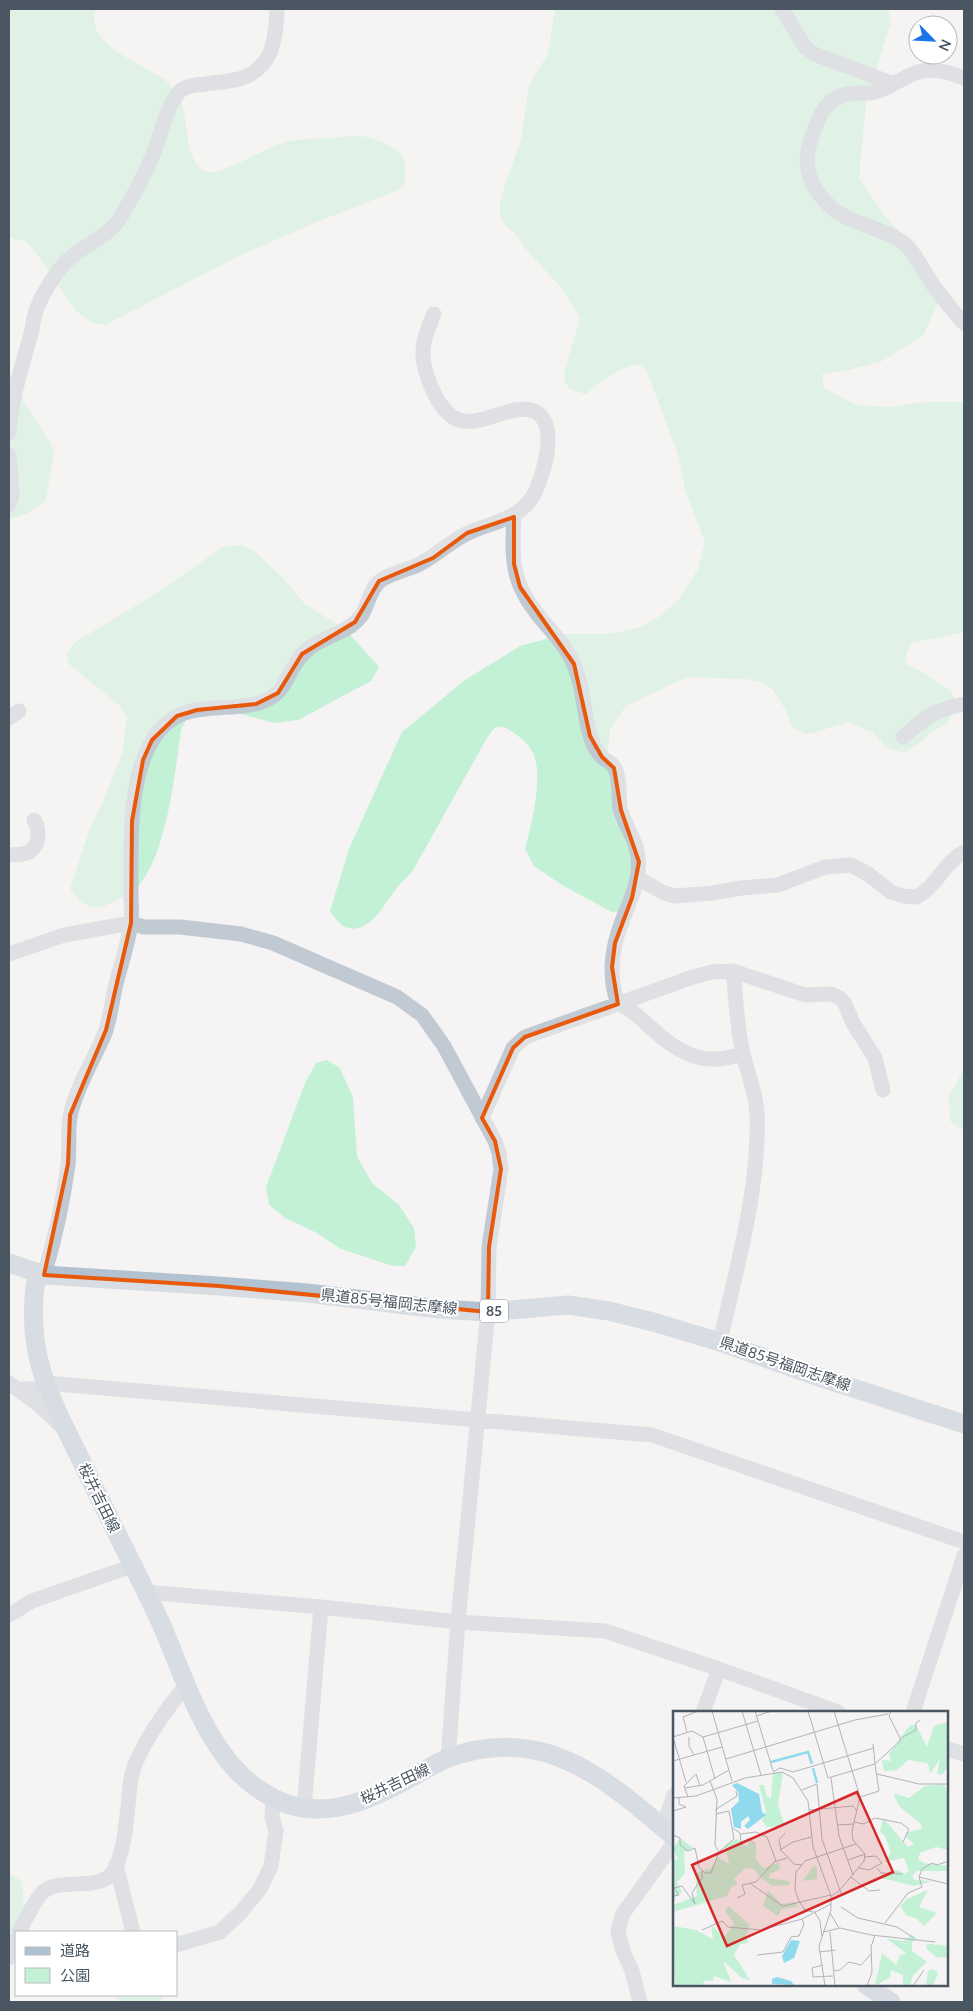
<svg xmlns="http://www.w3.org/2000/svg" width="973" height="2011" font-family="Lato,'Noto Sans JP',sans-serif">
<rect width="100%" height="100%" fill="#f5f3f3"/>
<path fill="#c3f1d5" d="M 9,9 L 96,9 C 83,43 140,64 161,77 C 165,79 169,84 172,88 C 177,93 181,100 183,107 C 188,124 185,172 212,172 C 226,172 267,147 286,142 C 301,138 319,139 335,138 C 343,137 353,135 361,136 C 373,138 395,145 402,156 C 407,165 405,175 404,185 L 396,191 L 314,223 L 237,257 L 105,325 L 92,323 L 76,311 L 37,254 L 26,241 L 9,237 Z
M 555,9 L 888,9 L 891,21 L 866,104 L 859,178 L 886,218 L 919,251 L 939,301 L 923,336 L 882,361 L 845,371 L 822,374 L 824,388 L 856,405 L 890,407 L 925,402 L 964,402 L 964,632 L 911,643 L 906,654 L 907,665 L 924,673 L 951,691 L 958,705 L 947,724 L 933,731 L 919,743 L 904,753 L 887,748 L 873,733 L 848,722 L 816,732 L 806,734 L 792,727 L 785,709 L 773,690 L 761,682 L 746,679 L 687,677 L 626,706 L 610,729 L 608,751 L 634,855 L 624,911 L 612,912 L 562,885 L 534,866 L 525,849 C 531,826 544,775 533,753 C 528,743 520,737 511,731 C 495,720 491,732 483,745 L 412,872 C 406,878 401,883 396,889 C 385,903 367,939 343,926 C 338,923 334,916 330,911 L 349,849 L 402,732 L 465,680 L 520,646 L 565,634 L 608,634 L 638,628 L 661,616 L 681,597 L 698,569 L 705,542 L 685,491 L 678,454 L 646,369 L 637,364 C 614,371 604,379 586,394 C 572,390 565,390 564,374 L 580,317 L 564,291 L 526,249 L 516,234 L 505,225 L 500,216 L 500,204 L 504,187 L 521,140 L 529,85 L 548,54 Z
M 9,372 L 14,379 L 24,402 L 50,442 L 54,453 L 46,501 L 26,514 L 9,519 Z
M 240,545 L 253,550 L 281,576 L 305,604 L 346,630 L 379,667 L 371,681 L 298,720 L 274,723 L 230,711 L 186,720 L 181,730 C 175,772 166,865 132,892 C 126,897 118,899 111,903 C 91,913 83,905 70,889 L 88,834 L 109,787 L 122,753 L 127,717 L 120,706 L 70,665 L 67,655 L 74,643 L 157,593 L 221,548 Z
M 327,1060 L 340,1068 L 353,1098 L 357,1157 L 372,1183 L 399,1205 L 414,1228 L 416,1247 L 405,1266 L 393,1266 L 341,1249 L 315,1232 L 285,1218 L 269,1205 L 266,1187 L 305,1083 L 316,1063 Z
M 964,1069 L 964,1131 L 950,1121 L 949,1096 Z
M 9,1874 L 22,1881 L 24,1909 L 9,1952 Z
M 115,1995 L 161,1995 L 164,2002 L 118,2002 Z"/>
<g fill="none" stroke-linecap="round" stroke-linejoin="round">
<path stroke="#c1cad2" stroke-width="15" d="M 782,9 L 805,47 L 814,54 L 894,84
M 964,78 C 946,71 928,66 910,75 C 893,83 881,95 861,93 C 841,92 827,100 819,118 C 806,148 799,172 823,199 C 830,207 840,215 850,219 C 867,227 890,232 905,244 C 917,255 924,272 933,285 C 943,298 953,312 964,323
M 9,433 C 11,400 21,370 30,337 C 33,328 33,317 37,308 C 42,295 55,273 65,263 C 81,245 107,239 120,218 C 131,200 144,176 152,157 C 161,136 164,110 180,91 C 186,85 198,85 205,84 C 216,82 228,82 239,79 C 273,69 276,39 277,9
M 9,455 L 12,495 L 9,505
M 514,517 C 511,568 513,588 549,628 C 559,639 568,651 574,665 C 584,687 583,712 590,735 C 592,743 596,752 603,758 C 607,761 612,763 614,767 C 621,779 618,795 620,808 C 623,821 632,834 636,847 C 645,877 628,902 619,930 C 611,953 609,980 618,1004
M 9,718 L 19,711
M 903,737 C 928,715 932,711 964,704
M 9,855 C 15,855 24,855 29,852 C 40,845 40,829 34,820
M 638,878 L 664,893 L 675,896 L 713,893 L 741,888 L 778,885 L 825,867 L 851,865 L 868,874 L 891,892 L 903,896 L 916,897 C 937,887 944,862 964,852
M 9,954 L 64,935 L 131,923 L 144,927 L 180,927 L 241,934 L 273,943 L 397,997 L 422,1015 L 444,1046 L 495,1141 L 499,1153 L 501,1169 L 489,1247 L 488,1312 L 458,1622 L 448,1759
M 618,1004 C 630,1008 639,1017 649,1026 C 667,1043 690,1061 717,1059 C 725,1059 735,1056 743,1054
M 482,1118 L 513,1048 L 525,1037 L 693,977 L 712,972 L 733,971 L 805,995 L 831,994 L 840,998 L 844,1002 L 853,1023 L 875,1058 L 883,1090
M 44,1275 C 55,1239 63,1201 68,1165 C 70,1148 67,1129 71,1112 C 78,1084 94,1059 105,1033 C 110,1019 112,1002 115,988 C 120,967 128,945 131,923 C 132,913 131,901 131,890 C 131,845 128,781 152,741 C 179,696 219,714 259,703 C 291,693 285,669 306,651 C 323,635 346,635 361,616 C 368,606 370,588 380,581 C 389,574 405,570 416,566 C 435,557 448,543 466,534 C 493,521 523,520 536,490 C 547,464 564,402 515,410 C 498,413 482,423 464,421 C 440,419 422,372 423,352 C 423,339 429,326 434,314
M 720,1342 C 736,1269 760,1189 757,1113 C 756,1093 748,1074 743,1054 C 737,1029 736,998 733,971
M 9,1383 L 39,1405 L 62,1427
M 18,1389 L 35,1389 L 46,1383 L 652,1435 L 964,1542
M 145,1592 L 321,1607 L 458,1622 L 605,1631 L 719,1669 L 838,1712
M 9,1615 L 32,1601 L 132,1566
M 703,1712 L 719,1669
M 913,1712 L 964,1556
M 947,1749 L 964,1754
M 304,1808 L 321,1607
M 663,1827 L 674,1795
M 116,1865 L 133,1932
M 19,1932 C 26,1919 32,1904 42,1893 C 58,1876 99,1893 113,1872 C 127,1850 127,1804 131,1779 C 135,1753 169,1704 187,1685
M 176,1945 L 220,1932 L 241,1912 L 260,1889 L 271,1866 L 276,1831 L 272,1817 L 273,1798
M 9,1958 L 16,1939
M 640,2002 L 632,1971 L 623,1951 L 618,1932 L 622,1915 L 674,1843"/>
<path stroke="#b3c2d1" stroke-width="19" d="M 9,1263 L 44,1275 L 219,1286 L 307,1293 L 439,1309 L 488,1312 L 568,1305 L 609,1311 L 653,1322 L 720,1342 L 822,1378 L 964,1424
M 37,1273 C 32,1302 32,1332 39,1361 C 47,1393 64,1426 79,1456 C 105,1511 133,1564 159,1619 C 182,1670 198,1729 237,1771 C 254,1788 279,1805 304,1808 C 342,1813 374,1797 407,1780 C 420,1773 434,1764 448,1758 C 544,1723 606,1779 674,1837
M 866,1985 L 891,2002"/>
</g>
<path d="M0 0H973V2011H0ZM 514,517 L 514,564 L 520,587 L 574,664 L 590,736 L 602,757 L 614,768 L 621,810 L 639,862 L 632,898 L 615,943 L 612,967 L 618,1004 L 525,1037 L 513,1048 L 482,1118 L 495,1141 L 501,1169 L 489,1247 L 488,1312 L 219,1286 L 44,1275 L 68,1164 L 70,1115 L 106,1030 L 131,923 L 132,821 L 143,760 L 152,740 L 177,716 L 197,710 L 256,704 L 278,693 L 302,654 L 355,622 L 379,581 L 433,558 L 467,533 Z" fill="#f5f3f3" fill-opacity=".55" fill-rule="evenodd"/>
<path fill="none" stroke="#e8590c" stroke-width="4" stroke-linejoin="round" d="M 514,517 L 514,564 L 520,587 L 574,664 L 590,736 L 602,757 L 614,768 L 621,810 L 639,862 L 632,898 L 615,943 L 612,967 L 618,1004 L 525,1037 L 513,1048 L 482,1118 L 495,1141 L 501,1169 L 489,1247 L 488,1312 L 219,1286 L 44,1275 L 68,1164 L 70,1115 L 106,1030 L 131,923 L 132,821 L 143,760 L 152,740 L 177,716 L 197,710 L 256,704 L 278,693 L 302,654 L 355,622 L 379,581 L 433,558 L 467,533 Z"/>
<g text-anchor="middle" stroke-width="4" stroke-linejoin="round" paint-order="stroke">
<rect fill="#fff" stroke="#808990" stroke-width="1" x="480" y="1299.5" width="28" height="23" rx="4"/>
<g font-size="14" font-weight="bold" fill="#4a5661">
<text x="494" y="1316">85</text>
</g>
<g font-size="15" fill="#4a5661" stroke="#fff">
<text transform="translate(389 1302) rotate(6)" y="5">県道85号福岡志摩線</text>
<text transform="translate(785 1364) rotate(19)" y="5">県道85号福岡志摩線</text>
<text transform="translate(99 1498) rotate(64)" y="5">桜井吉田線</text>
<text transform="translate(395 1784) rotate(-25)" y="5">桜井吉田線</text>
</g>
</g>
<g transform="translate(673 1711)">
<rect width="275" height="275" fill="#f5f3f3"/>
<path d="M 275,11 L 275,55 L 269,64 L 264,63 L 267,48 L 257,63 L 255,52 L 235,49 L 224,59 L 211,60 L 209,49 L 218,50 L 216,43 L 237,14 L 243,14 L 254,36 L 261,15 ZM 110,61 L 105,94 L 112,115 L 94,116 L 89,110 L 93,100 L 86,74 L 91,74 L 94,86 L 98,87 L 100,62 ZM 271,73 L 275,84 L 275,139 L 263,136 L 247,142 L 245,148 L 251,152 L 275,155 L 275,160 L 244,160 L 239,165 L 242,169 L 259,170 L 241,175 L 209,167 L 208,164 L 224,159 L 231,163 L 236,160 L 231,147 L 211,151 L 218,142 L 212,125 L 207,121 L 210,107 L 235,136 L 241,133 L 232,125 L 234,121 L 249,118 L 248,113 L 226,95 L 220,82 L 236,87 L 252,75 ZM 7,127 L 20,137 L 11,141 L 12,162 L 4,171 L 9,181 L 0,188 L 0,150 L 5,148 L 0,138 ZM 64,128 L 74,136 L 77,130 L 83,134 L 83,148 L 90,157 L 107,151 L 106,159 L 97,163 L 96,167 L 116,170 L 117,174 L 100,175 L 89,168 L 81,158 L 73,157 L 61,168 L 65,174 L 59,175 L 54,185 L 0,201 L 0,194 L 24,185 L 22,162 L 38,157 L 45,146 L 56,153 L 52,134 ZM 140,155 L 144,156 L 144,168 L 130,170 ZM 95,179 L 108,193 L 122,191 L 125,196 L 109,198 L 105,205 L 90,195 ZM 255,179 L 246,196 L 264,202 L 251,215 L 243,207 L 234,205 L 227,195 L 234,188 ZM 55,195 L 77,214 L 73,224 L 75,232 L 67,233 L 61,244 L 77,269 L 69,267 L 50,250 L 58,271 L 41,265 L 40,270 L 32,269 L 29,274 L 2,274 L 0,215 L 23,219 L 40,228 L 38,214 L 52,226 L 61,212 L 52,200 ZM 238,224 L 245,228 L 239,231 L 239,240 L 254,251 L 240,264 L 237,274 L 230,274 L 230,264 L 218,259 L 217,266 L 202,275 L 209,242 L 223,254 L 227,244 L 233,242 L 214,228 L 231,230 ZM 257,233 L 275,235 L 275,247 L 263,246 L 254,238 L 253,234 ZM 261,258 L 265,263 L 260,274 L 253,274 L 255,260 Z" fill="#c3f1d5"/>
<path d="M 64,72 L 86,83 L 89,101 L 93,104 L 75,118 L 71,115 L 77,109 L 75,105 L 68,111 L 68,118 L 61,116 L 58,98 L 66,90 L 65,81 L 59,74 ZM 118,229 L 127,230 L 121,247 L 111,252 L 109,245 ZM 104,266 L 118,270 L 121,274 L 99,273 L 99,268 Z" fill="#90daee"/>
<path fill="none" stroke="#90daee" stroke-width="2.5" d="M 98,51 L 135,41 L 139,53M 140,57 L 144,72"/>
<path fill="none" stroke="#b1b4b9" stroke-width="1" d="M 39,0 L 59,70M 69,0 L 88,64M 82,0 L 100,60M 135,0 L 155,67 L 202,53 L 200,33M 161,0 L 187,86M 83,5 L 99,0M 14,21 L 10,6 L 25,0M 0,26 L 19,20 L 30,26 L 85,10M 0,26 L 13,71M 16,26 L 16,35 L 21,44M 30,26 L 42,68M 228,27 L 243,19 L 243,12 L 247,9M 53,48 L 182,9 L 215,3M 0,50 L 49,36M 100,61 L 107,57 L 120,61 L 201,37M 204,63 L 246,73 L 275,73M 158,67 L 166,125 L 180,164M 37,70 L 44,88 L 42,134 L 46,141M 12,77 L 30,74 L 56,59M 129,79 L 144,73 L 149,128 L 168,182M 15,86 L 11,75 L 23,63 L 27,75M 0,87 L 23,85 L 72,67 L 109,61 L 120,67 L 135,90 L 140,136 L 158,185 L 158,199 L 146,235 L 152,275M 42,99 L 64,85 L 63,80M 136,99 L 180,95 L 184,100M 0,100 L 13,96 L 6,93 L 6,86M 181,111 L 191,113 L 202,107 L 228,112 L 236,118 L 230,131M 165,114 L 180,113M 60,117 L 67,122 L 68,131 L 76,128 L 82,133M 112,122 L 106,129 L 108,139 L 121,153 L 129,154M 67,123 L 83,121 L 94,126 L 103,150M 0,124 L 7,127 L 7,134 L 15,140 L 22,137 L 26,156 L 32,162 L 38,162 L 46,141 L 61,128 L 56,100 L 43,103M 107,139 L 120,131 L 138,126M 175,149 L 192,143M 186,157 L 196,159 L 209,152 L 203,145 L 192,146M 204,157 L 208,162 L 230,163M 178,166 L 196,180 L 207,179M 246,166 L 275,173M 78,173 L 110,195 L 158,184M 0,185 L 6,184 L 1,177 L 9,175 L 22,193 L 19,182 L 29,167 L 29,160M 158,185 L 166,180 L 191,150 L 192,143 L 180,129 L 179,120 L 187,86 L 206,80 L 202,53 L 228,29 L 216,5 L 218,0M 64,187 L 72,183 L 69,174 L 83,171 L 101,151 L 114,147M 168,196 L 185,207 L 224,216 L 241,227M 141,200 L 147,210 L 149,226M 140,201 L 132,199 L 126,190 L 122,179 L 123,161 L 132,150 L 183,133M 157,202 L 166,217M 212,212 L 235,182 L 249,176 L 246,166 L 249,158 L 259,152 L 264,154 L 273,151M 29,219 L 49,210 L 55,216 L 88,219 L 129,208 L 158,193M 151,221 L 167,217 L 198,224 L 262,231M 157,221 L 162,275M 146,241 L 163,239M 84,244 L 110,241 L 118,226 L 126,225 L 131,213 L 129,208M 150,254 L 139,257 L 140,266 L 160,265M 160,260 L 167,259 L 176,251 L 188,254 L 199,242M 194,275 L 199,261 L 198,236 L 202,224M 240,275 L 251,259"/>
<path fill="#d62828" fill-opacity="0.15" stroke="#d62828" stroke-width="2.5" d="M 184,81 L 220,161 L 54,235 L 19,154 Z"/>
<rect width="275" height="275" fill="none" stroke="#4a5661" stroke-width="2.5"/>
</g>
<rect width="973" height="2011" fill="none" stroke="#4a5661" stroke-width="20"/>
<rect x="15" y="1931" width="162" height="65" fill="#ffffff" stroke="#b7bbc0"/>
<rect x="25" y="1947" width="25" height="8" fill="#b3c2d1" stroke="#b7bbc0"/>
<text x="60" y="1956" font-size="15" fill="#4a5661">道路</text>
<rect x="25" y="1968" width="25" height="15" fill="#c3f1d5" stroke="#b7bbc0"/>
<text x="60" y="1981" font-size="15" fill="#4a5661">公園</text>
<g transform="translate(933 40) rotate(114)"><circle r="24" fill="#ffffff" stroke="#b7bbc0"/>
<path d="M0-4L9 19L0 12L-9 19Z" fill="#1a73e8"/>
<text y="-8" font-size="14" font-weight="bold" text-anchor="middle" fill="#4a5661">N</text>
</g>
</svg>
